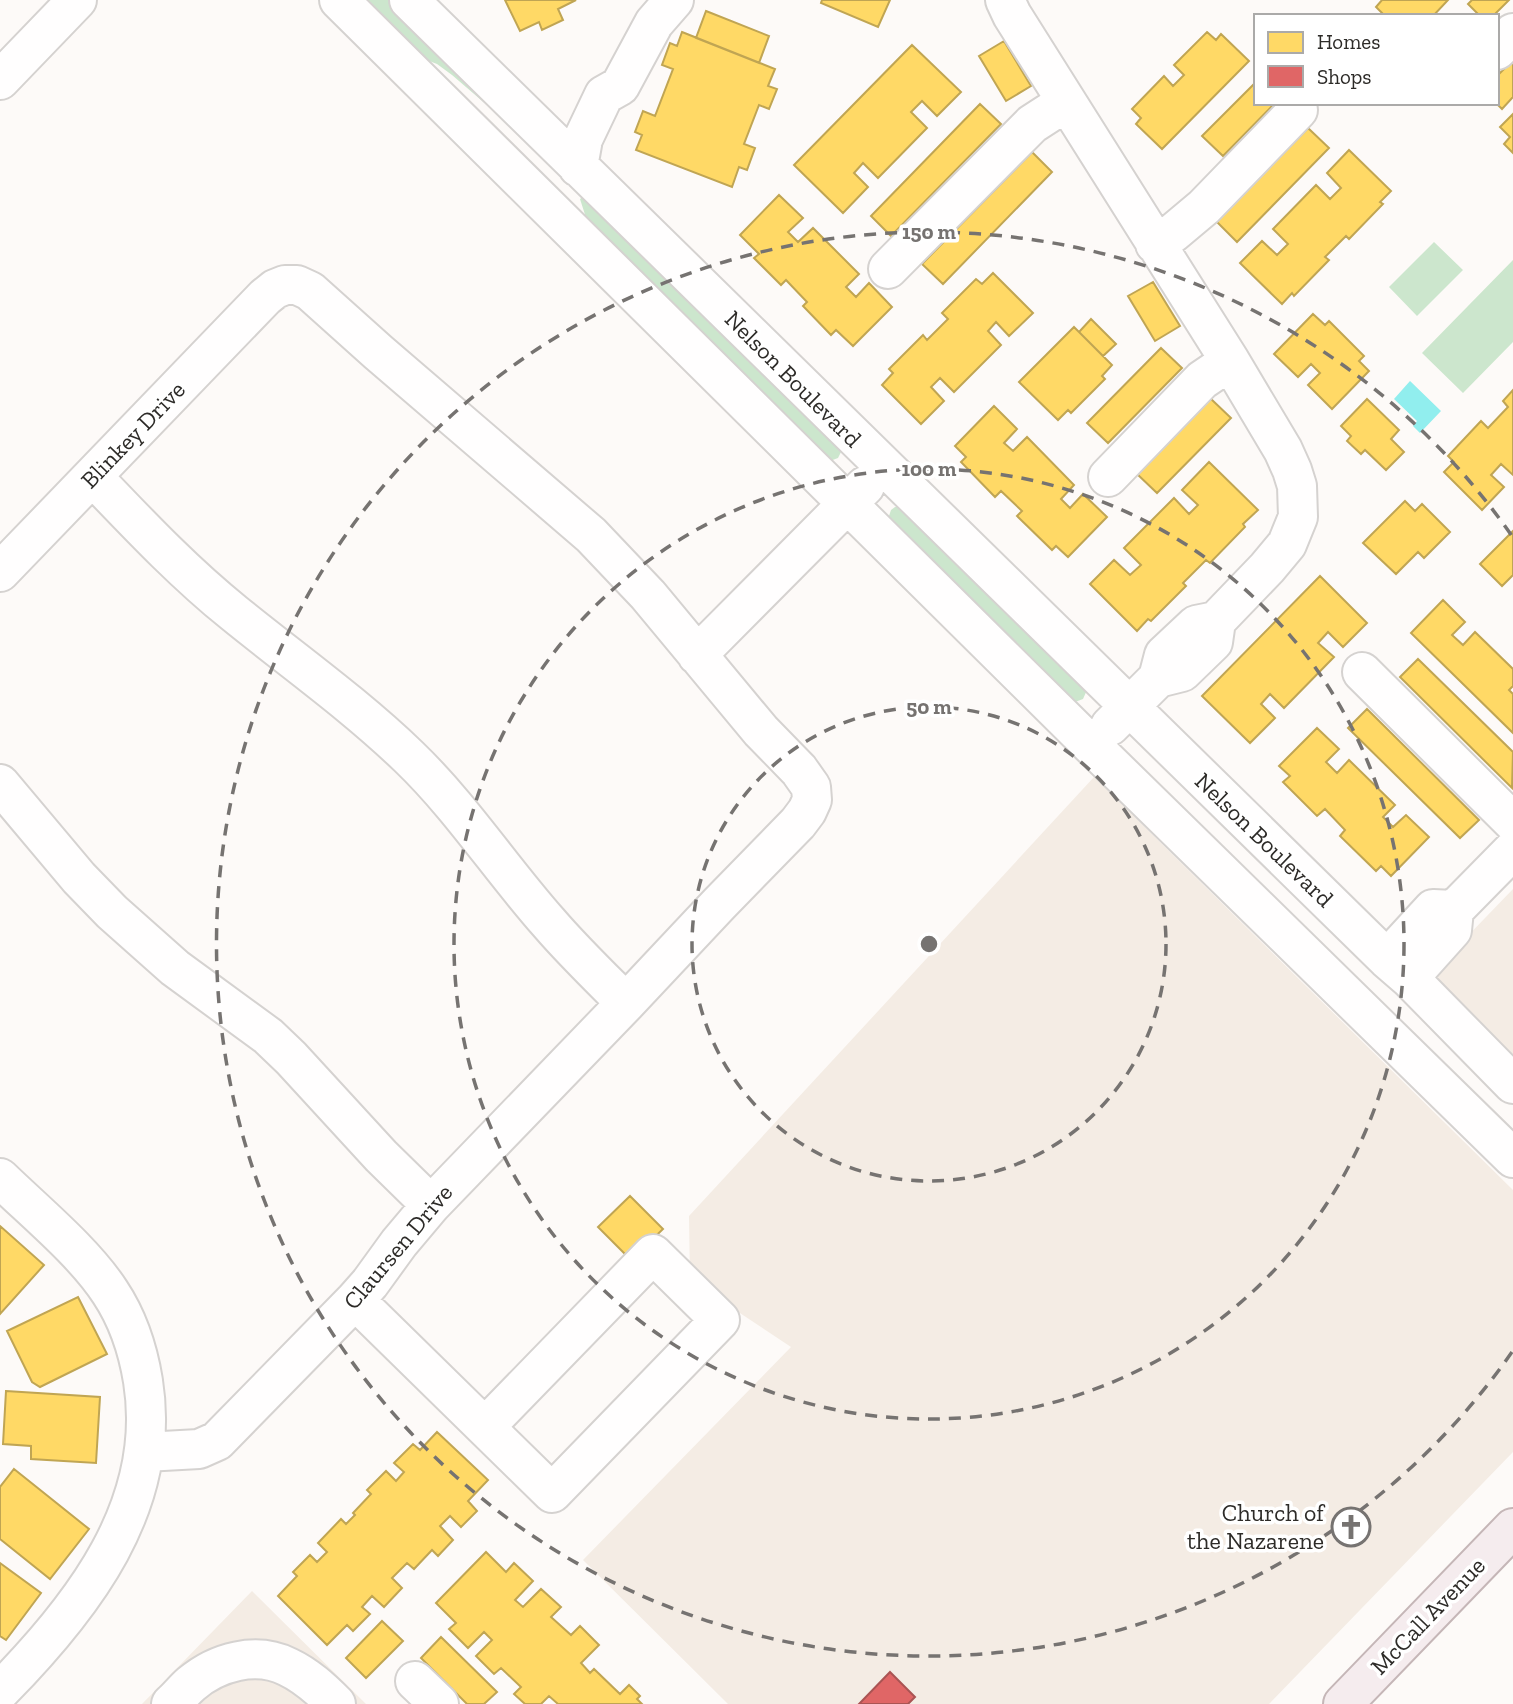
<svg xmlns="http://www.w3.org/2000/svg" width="1513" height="1704" font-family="'Zilla Slab',serif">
<rect width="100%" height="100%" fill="#fdfaf8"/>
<path fill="#f4ece4" d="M 1094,777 L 1513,1190 L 1513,1452 L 1269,1704 L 728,1704 L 583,1560 L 791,1347 L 690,1280 L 689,1216 Z
M 1513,889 L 1513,1057 L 1430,975 Z
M 252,1591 L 366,1704 L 142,1704 Z"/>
<path fill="#cce6cd" d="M 357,0 L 388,0 L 491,102 L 488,106 L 452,75 L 437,64 L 419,57 Z
M 586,194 L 842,450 L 838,458 L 830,461 L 589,227 L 580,199 Z
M 1434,242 L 1463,270 L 1417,316 L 1389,287 Z
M 1513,260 L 1513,342 L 1463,393 L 1422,353 Z
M 895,507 L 900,507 L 1087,690 L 1083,699 L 1075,702 L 888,519 L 891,510 Z"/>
<path fill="#91eeee" d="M 1410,381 L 1441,411 L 1420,433 L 1413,426 L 1417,421 L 1394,399 Z"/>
<path fill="#ffd966" stroke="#c0a553" stroke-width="2" d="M 505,0 L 576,0 L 558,9 L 563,20 L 542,30 L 539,22 L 520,31 Z
M 822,0 L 890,0 L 878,27 L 821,3 Z
M 1382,0 L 1448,0 L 1433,16 L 1385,16 L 1376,7 Z
M 1472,0 L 1509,0 L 1493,16 L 1480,16 L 1468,4 Z
M 706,11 L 769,36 L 759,63 L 696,38 Z
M 682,32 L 775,69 L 768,86 L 777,89 L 769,109 L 759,105 L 744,144 L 755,148 L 747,170 L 739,167 L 732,187 L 636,150 L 642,135 L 635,132 L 643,111 L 655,116 L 673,69 L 662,65 L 670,43 L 677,46 Z
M 1207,32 L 1216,40 L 1221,34 L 1249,61 L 1162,149 L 1136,124 L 1141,118 L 1132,109 L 1164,76 L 1173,86 L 1184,75 L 1174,65 Z
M 1004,41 L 1031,86 L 1006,101 L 979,56 Z
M 912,45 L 961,92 L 937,116 L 922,101 L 911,112 L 927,128 L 878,178 L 863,163 L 854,173 L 868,187 L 843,213 L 794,165 Z
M 1513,60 L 1513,97 L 1502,109 L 1496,103 L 1497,103 L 1497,76 Z
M 1256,82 L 1256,103 L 1275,103 L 1223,156 L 1202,136 Z
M 980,104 L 1001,124 L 891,236 L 871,216 Z
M 1513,114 L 1513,153 L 1504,144 L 1510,137 L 1500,127 Z
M 1308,128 L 1329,148 L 1237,242 L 1216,221 Z
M 1349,150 L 1391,191 L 1380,202 L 1383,204 L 1349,239 L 1346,236 L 1325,257 L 1329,260 L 1294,296 L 1292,293 L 1282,304 L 1240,263 L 1262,241 L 1277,255 L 1288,244 L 1273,229 L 1316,185 L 1330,199 L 1341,188 L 1327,173 Z
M 1032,152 L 1052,172 L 943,284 L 922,264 Z
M 779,195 L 803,218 L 788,232 L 798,242 L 813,228 L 859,274 L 846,287 L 856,297 L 869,283 L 892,307 L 853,346 L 836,330 L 831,335 L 803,306 L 807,302 L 786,280 L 781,285 L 754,258 L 759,254 L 740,235 Z
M 993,273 L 1033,313 L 1009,336 L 996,322 L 988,331 L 1001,345 L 954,392 L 940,378 L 931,387 L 944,401 L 921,424 L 882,385 L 893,373 L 889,369 L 923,335 L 927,340 L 948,319 L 942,313 L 976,279 L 982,284 Z
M 1153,282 L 1180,326 L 1155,341 L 1128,296 Z
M 1313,314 L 1325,325 L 1329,321 L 1364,356 L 1359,361 L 1369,371 L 1332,409 L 1308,385 L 1320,373 L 1311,364 L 1298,377 L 1274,354 Z
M 1091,319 L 1116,344 L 1103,356 L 1079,332 Z
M 1074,327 L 1112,365 L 1102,376 L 1105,379 L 1071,413 L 1068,410 L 1058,420 L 1019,382 Z
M 1161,348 L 1182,368 L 1108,443 L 1087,423 Z
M 1513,390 L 1513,475 L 1501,464 L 1491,475 L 1504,487 L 1482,510 L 1444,472 L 1454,462 L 1448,456 L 1481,421 L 1488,428 L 1508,407 L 1503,401 Z
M 1210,398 L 1231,418 L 1157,493 L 1136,473 Z
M 1367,399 L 1399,430 L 1391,439 L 1404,452 L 1386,470 L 1365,450 L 1361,454 L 1347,441 L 1351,436 L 1341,426 Z
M 994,406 L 1017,429 L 1004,443 L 1013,451 L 1027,437 L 1074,485 L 1061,499 L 1070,508 L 1083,494 L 1107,517 L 1068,557 L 1056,546 L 1052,550 L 1017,516 L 1022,511 L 1001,491 L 995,497 L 961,462 L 966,457 L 955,446 Z
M 1209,462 L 1258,510 L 1243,524 L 1245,527 L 1210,563 L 1206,560 L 1183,583 L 1186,586 L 1151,621 L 1148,619 L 1137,631 L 1090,584 L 1114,560 L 1130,575 L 1141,565 L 1124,548 L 1174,498 L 1189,514 L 1198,505 L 1182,490 Z
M 1405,501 L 1415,511 L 1422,504 L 1450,532 L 1424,558 L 1418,552 L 1396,574 L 1363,543 Z
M 1513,531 L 1513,575 L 1502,586 L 1480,564 Z
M 1320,576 L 1367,623 L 1343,647 L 1328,632 L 1318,643 L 1334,657 L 1284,708 L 1270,694 L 1261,704 L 1275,718 L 1250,743 L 1202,696 Z
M 1443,600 L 1465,622 L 1452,635 L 1463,645 L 1475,632 L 1513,669 L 1513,686 L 1509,690 L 1513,694 L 1513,733 L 1411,633 Z
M 1418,659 L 1513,752 L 1512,788 L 1400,677 Z
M 1367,709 L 1479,820 L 1460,838 L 1348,728 Z
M 1317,728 L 1339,749 L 1326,762 L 1337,773 L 1349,760 L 1395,805 L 1383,817 L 1393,827 L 1406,815 L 1429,837 L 1391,876 L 1381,866 L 1376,871 L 1340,836 L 1345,830 L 1325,809 L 1317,816 L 1283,782 L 1290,776 L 1279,766 Z
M 630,1196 L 663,1229 L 631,1260 L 598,1227 Z
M 0,1226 L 44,1265 L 0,1314 Z
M 78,1297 L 107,1354 L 40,1387 L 32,1382 L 7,1331 Z
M 6,1391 L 100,1397 L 96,1463 L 31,1459 L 31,1446 L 3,1444 Z
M 437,1432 L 488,1480 L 468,1501 L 477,1511 L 461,1527 L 450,1516 L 440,1526 L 453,1540 L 438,1556 L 432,1550 L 414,1569 L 407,1563 L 392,1578 L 402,1588 L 384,1607 L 372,1596 L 362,1607 L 370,1614 L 353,1631 L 347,1625 L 327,1645 L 278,1596 L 297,1576 L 293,1572 L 310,1555 L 317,1562 L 327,1552 L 318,1543 L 341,1519 L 346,1524 L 355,1515 L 353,1513 L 371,1494 L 367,1490 L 386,1471 L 396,1481 L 404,1472 L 394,1463 L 413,1444 L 420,1450 Z
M 14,1469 L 89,1529 L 50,1579 L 0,1539 L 0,1487 Z
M 486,1552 L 506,1572 L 514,1563 L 533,1581 L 515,1600 L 523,1607 L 541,1589 L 561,1607 L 551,1617 L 571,1635 L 580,1626 L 599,1645 L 581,1663 L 590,1673 L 594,1669 L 620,1694 L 629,1685 L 640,1696 L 637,1699 L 642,1704 L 558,1704 L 549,1696 L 541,1704 L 525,1704 L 514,1694 L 521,1687 L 501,1668 L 494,1674 L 476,1656 L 492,1640 L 484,1632 L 468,1648 L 449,1629 L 456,1623 L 436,1603 Z
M 0,1563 L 41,1593 L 6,1640 L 0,1636 Z
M 382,1621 L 403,1641 L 366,1678 L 346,1658 Z
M 441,1637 L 497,1692 L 484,1704 L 467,1704 L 421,1658 Z"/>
<path fill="#e06666" stroke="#aa5453" stroke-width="2" d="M 890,1672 L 915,1697 L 908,1704 L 859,1704 Z"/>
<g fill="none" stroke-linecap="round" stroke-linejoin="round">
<defs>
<path id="minor" d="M 339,0 L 1091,745 L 1513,1158
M 409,0 L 1387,959 L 1409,978 L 1513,1084
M 1005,0 L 1012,15 L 1230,361 L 1283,450 L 1292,470 L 1297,486 L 1298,517 L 1287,544 L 1267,568 L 1216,621
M 1497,50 L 1513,33
M 0,80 L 77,0
M 578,167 L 583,139 L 604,95 L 620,86 L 654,23 L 674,0
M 1155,244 L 1173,233 L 1204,207 L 1298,110
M 888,269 L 1032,124 L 1066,102
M 93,477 C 138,524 183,572 234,613 C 293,661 354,704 409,757 C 461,807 501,869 549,923 C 573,951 600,977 626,1003
M 1108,477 L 1202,380 L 1230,361
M 0,572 L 265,297 L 275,289 L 285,285 L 297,285 L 310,291 L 378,352 L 591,535 L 648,595 L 761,731 L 799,770 L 811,787 L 812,800 L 807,811 L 798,823 L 719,904 L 626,1003 L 431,1205 L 399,1243 L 370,1283 L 355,1300 L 217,1441 L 199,1449 L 145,1452
M 697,655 L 865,486
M 1362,672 L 1513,822
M 1110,726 L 1158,678 L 1164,655 L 1196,625 L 1216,621 L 1213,642 L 1182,672 L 1158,678
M 0,784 L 79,878 L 112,912 L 175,968 L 268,1036 L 291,1058 L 381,1156 L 431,1205
M 1387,959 L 1433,909 L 1454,910
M 1409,978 L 1452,930 L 1454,910 L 1513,850
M 0,1178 C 35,1212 84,1252 110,1292 C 128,1319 138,1350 143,1381 C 163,1505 82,1608 0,1691
M 355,1300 L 552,1493 L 720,1320 L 653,1254 L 485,1427
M 415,1681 L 439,1704
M 171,1704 C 178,1698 184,1690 191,1684 C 217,1662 256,1651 288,1667 C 307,1676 322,1690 336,1704"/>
<path id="major" d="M 1343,1704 L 1513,1528"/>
</defs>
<use href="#minor" stroke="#d5d2d0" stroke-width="42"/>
<use href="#major" stroke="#c5b6b7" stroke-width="42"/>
<use href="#minor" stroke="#fffefe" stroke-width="38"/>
<use href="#major" stroke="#f5ecee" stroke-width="38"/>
</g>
<g fill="none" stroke="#767371" stroke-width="3.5" stroke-dasharray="12 9">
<circle cx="929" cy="944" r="237"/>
<circle cx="929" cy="944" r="475"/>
<path d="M1512 1352A712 712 0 1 1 1512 536"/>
</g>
<defs>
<symbol id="church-ring" viewBox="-11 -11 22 22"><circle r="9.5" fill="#fff" stroke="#767371" stroke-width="1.5"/><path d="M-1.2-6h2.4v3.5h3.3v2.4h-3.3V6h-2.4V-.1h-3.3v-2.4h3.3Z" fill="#767371"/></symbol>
</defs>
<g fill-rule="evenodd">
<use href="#church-ring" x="1329" y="1505" width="44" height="44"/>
</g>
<g text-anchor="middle" stroke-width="7" stroke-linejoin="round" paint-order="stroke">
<g font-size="24" fill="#2d2b28" stroke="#fff">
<text transform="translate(793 379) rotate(45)" y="8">Nelson Boulevard</text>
<text transform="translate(133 435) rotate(-46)" y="8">Blinkey Drive</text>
<text transform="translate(1264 840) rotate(44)" y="8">Nelson Boulevard</text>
<text transform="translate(398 1247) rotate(-50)" y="8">Claursen Drive</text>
<text transform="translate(1428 1616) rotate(-46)" y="8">McCall Avenue</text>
</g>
<g font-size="24" fill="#2d2b28" stroke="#fff" text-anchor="end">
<text x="1324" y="1521">Church of<tspan x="1324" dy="28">the Nazarene</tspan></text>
</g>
</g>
<circle cx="929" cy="944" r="10" fill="#767371" stroke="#fff" stroke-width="3.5"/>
<g font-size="21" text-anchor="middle" font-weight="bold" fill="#767371" stroke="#fff" stroke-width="7" stroke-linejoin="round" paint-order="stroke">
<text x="929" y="239">150 m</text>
<text x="929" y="476">100 m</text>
<text x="929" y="714">50 m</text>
</g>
<rect x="1254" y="14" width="245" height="91" fill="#ffffff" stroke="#abaaa9" stroke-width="2"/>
<rect x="1268" y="32" width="35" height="21" fill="#ffd966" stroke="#abaaa9" stroke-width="2"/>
<text x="1317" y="49" font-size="21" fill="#2d2b28">Homes</text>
<rect x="1268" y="66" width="35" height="21" fill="#e06666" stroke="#abaaa9" stroke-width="2"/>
<text x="1317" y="84" font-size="21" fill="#2d2b28">Shops</text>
</svg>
